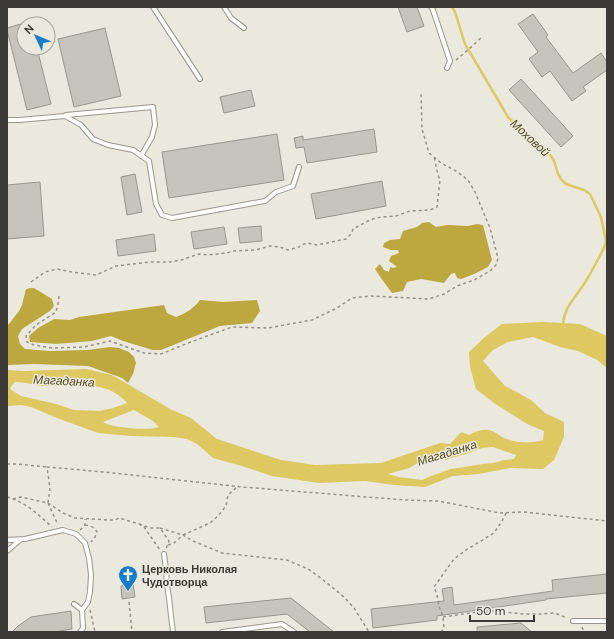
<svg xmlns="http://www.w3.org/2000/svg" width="614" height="639" font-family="'DM Sans',sans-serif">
<rect width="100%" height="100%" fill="#ebe9de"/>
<path fill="#bda83f" d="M 429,222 L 436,227 L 447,225 L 468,226 L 477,224 L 483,225 L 492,260 L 488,267 L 474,274 L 461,279 L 457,278 L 455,273 L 451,274 L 444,283 L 421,279 L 407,282 L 403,291 L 392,293 L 381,278 L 375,269 L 380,264 L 384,270 L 389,272 L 390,267 L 393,268 L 397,267 L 389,261 L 391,256 L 399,253 L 398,250 L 391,250 L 383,247 L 384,243 L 390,240 L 400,239 L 403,231 L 417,227 L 422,223 Z
M 30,288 L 34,288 L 52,299 L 54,306 L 50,311 L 22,329 L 18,336 L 20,344 L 25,349 L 50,351 L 87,350 L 110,347 L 119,348 L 129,352 L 134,357 L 136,363 L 133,374 L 128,383 L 122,378 L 88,366 L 34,364 L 7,365 L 7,325 L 9,324 L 19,311 L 22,305 L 26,289 Z
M 200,300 L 223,302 L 257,300 L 260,311 L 252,323 L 220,326 L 161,350 L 153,350 L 123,341 L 111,336 L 92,341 L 56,344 L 30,342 L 29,336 L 38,328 L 54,319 L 70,320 L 79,317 L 164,305 L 167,313 L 176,317 C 186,313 193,309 200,300 Z"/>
<path fill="#ddc862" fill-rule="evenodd" d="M 543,322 L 580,324 L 607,336 L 607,368 L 597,360 L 578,351 L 560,347 L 533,337 L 508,342 L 493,350 L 483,361 L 505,386 L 531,400 L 545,413 L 564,422 L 564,437 L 554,460 L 543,469 L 510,468 L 479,474 L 453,476 L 425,487 L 394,485 L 365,481 L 319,483 L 272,476 L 242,466 L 213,458 L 197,444 L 187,439 L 174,437 L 131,436 L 98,433 L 57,418 L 31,407 L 21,405 L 7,406 L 7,370 L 24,371 L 86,369 L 112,375 L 172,410 L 191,418 L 217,439 L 281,460 L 315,465 L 381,463 L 440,443 L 450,444 L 461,432 L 469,435 C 474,432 482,429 488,430 C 492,430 498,434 502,437 C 515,443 529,444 543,440 L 544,431 L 527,424 L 494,403 L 476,389 L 470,367 L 469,352 L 485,337 L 502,324 ZM 15,382 C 25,382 34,385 43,386 C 72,387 106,378 127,403 L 113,408 L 100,411 L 74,410 L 56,404 L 21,396 L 10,389 L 12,385 ZM 134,410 L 153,421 L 159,427 C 149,431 112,428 103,422 ZM 493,447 L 516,455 L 514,459 L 504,460 L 493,463 L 483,464 L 451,469 L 431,476 L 422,480 L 399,477 L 388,474 L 409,468 L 418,463 L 432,459 L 444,460 L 466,454 L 482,448 Z"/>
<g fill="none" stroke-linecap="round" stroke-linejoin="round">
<path stroke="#ddc862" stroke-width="2.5" d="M 452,7 L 455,12 L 465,44 L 508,117 L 535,144 L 546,151 L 551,156 L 554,161 L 558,174 L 561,179 L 566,184 L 584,190 L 590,194 L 601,217 L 605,236 L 606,242 L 604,248 C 598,259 592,271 586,281 C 577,296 563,307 563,326"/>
</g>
<path fill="#c7c5bb" stroke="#98978d" d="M 398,7 L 417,7 L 424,26 L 407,32 Z
M 533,14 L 548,35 L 546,37 L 573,73 L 601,53 L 607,62 L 607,70 L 583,87 L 586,91 L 572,101 L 550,71 L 542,77 L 529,59 L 538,52 L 518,24 Z
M 24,23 L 24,48 L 37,48 L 51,104 L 27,110 L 7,30 L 7,28 Z
M 105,28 L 121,96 L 74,107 L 58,39 Z
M 521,79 L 573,136 L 561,147 L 509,90 Z
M 251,90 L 255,106 L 224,113 L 220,97 Z
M 374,129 L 377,152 L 307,163 L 304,147 L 296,148 L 294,138 L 303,136 L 303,140 Z
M 277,134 L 284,180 L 169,198 L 162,152 Z
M 135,174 L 142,212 L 127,215 L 121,177 Z
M 382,181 L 386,206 L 316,219 L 311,194 Z
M 40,182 L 44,236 L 7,239 L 7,185 Z
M 261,226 L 262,241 L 240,243 L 238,228 Z
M 224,227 L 227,244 L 194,249 L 191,232 Z
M 154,234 L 156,251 L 118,256 L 116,240 Z
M 607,574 L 607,593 L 546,599 L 546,600 L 437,616 L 437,620 L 373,628 L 371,609 L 444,601 L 442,589 L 452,587 L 454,605 L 553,591 L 552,580 Z
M 133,584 L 135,597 L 122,599 L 121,586 Z
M 291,598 L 334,632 L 310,632 L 287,614 L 206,623 L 204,607 Z
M 71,611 L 72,629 L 53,632 L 12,632 L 18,626 L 31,617 Z
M 521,623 L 532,632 L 477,632 L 477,627 Z"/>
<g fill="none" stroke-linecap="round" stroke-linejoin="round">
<defs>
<path id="lane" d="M 153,7 L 200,79
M 224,7 L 231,18 L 244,28
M 431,7 L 433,10 L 450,61 L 447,68
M 66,115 L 153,107 L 155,125 L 152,137 L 141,156
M 7,120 L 19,120 L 65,116 L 81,125 L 93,139 L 108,145 L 133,150 L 149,161 L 156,204 L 162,215 L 172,218 L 265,201 L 276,192 L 293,186 L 299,167
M 7,540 L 25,539 L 63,530 L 76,534 L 85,543 L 89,558 L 91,575 L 90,592 L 88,602 L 82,610
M 7,551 L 20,540
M 164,554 L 166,569 L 167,585 L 169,598 L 171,616 L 173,632
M 74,604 L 82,610 L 83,628 L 80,632
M 573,621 L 607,621
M 222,632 L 282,624 L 294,632"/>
</defs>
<use href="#lane" stroke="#98968c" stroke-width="6"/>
<path stroke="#94928b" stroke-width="1.5" stroke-dasharray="3 3" stroke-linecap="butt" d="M 456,60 L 468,50 L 482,37
M 31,282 L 45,272 L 57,269 L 72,272 L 96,275 L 116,266 L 150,262 L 170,262 L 181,260 L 199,254 L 208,255 L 227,253 L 233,251 L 255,250 L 271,246 L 280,247 L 288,250 L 299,247 L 301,245 L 307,243 L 317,245 L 322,244 L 346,239 L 351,234 L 353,229 L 368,221 L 373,219 L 381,217 L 396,216 L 410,211 L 430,210 L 437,207 L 440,180 C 437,174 436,164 434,157
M 59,296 L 58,304 L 56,312 L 36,325 L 26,336 L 27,342 L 34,345 L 52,348 L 84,347 L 110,341 L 144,353 L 161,354 L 188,343 L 232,327 L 268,328 L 312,320 L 337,308 L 352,298 L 371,296 L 429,299 L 444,294 L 457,286 L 474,280 L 490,271 L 496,265 L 498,258 L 490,228 L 475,192 L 468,180 L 456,171 L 441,163 L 429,153 L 422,129 L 421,92
M 7,464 L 17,464 L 47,467
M 7,497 C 24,501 39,515 52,527
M 13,499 L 21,497 L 48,503 L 50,488 L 47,467 L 104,472 L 242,487 L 405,500 L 438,501 L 500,513 L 524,512 L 607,521
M 48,503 L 63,513 L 75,518 L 109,520 L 115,520 L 119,518 L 139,524 L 144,527 L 160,550
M 48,503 L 58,525
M 139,524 L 150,528 L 160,528 L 169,541 L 166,549
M 85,525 C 91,526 94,527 97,532 L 95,537 L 91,542
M 160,528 L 183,535 L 210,523 L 218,516 L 226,506 L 228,495 L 237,487
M 80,530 L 85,525 L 85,519
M 168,545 L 174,543 L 183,535 L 193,541 L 222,553 L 287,560 L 308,569 L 322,579 L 344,597 L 354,608 L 369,632
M 129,602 L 132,632
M 90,610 L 95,632
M 443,617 L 477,612 L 493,611 L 524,614 L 542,614 L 555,613 L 567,618
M 582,627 L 584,632
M 441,632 L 444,628 L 443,617 L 439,606 L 437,595 L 434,587 L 454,559 L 466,550 L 494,533 L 502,521 L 506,513"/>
<use href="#lane" stroke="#fff" stroke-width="4"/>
</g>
<defs>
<symbol id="church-pin" viewBox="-11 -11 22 30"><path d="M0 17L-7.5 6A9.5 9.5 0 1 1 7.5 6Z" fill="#187cc8" stroke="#ebe9de"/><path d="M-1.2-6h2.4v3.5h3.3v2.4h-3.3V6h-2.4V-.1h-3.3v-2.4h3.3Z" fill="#fff"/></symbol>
</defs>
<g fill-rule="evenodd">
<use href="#church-pin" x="117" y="564" width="22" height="30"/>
</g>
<g text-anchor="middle" stroke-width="3" stroke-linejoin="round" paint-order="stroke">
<g font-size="11" font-weight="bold" fill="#3b3a36" stroke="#ebe9de" text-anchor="start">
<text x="142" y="573">Церковь Николая<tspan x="142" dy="13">Чудотворца</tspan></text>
</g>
<g font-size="12" font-style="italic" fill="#534a20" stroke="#ebe9de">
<text transform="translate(530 138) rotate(43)" y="4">Моховой</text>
<text transform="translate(64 381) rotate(3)" y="4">Магаданка</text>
<text transform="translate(447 453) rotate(-17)" y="4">Магаданка</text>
</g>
</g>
<rect width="614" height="639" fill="none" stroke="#3b3a36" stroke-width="16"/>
<g transform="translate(36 36) rotate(314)"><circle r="19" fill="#ebe9de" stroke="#a5a39b"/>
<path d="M0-3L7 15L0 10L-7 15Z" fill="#187cc8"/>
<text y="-6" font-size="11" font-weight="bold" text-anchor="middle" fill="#3b3a36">N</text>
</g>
<path d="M470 615v6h64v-6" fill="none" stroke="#3b3a36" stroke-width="2"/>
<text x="476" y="615" font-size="12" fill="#3b3a36" stroke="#ebe9de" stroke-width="3" paint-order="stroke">50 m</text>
</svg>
